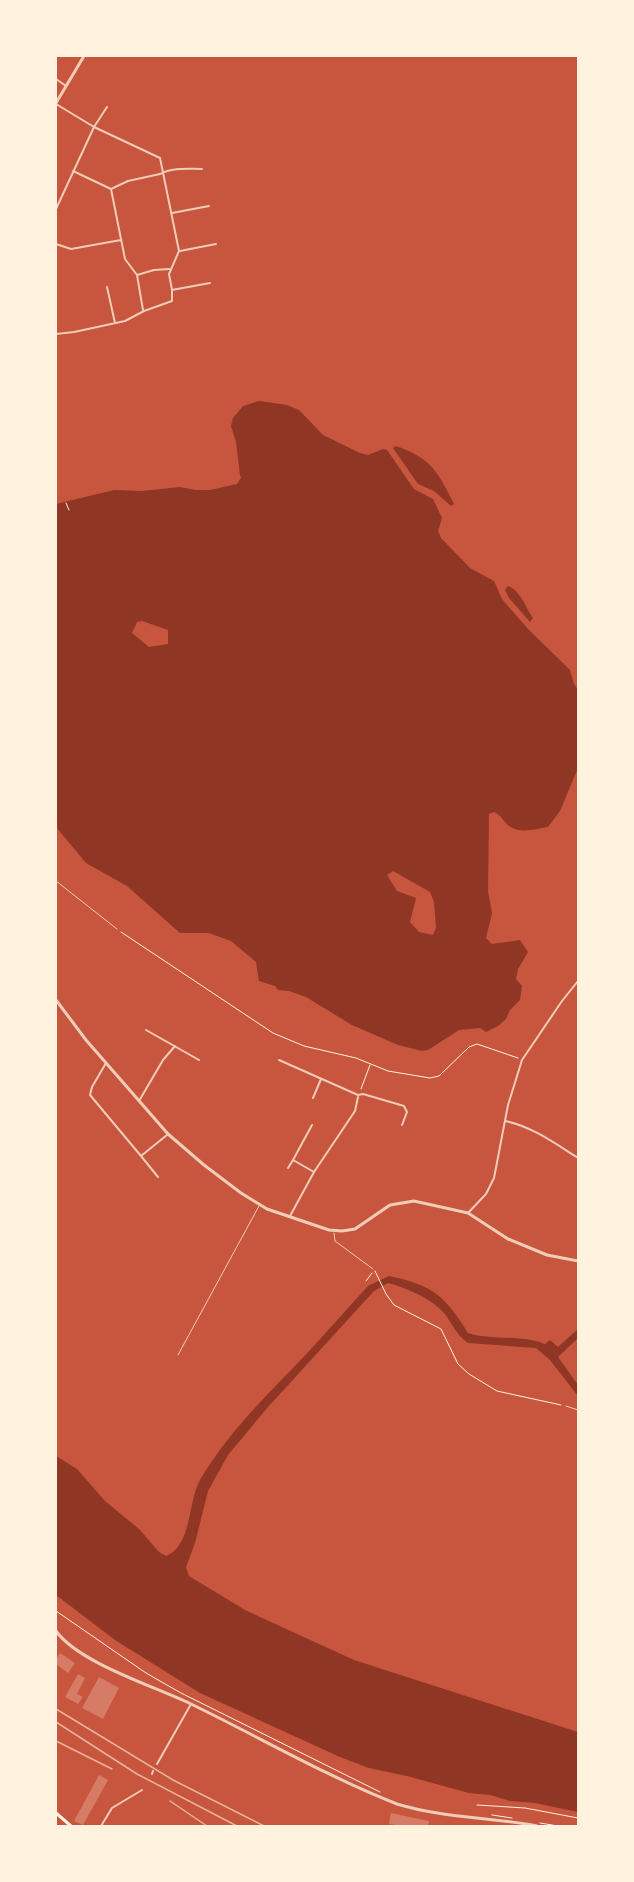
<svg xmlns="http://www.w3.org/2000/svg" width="634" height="1882" font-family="Manrope,sans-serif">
<rect width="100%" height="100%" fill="#c8553d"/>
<path fill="#8f3625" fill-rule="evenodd" d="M 259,401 L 287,405 L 299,410 L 323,435 L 360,453 L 368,455 L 383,449 L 387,450 L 414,489 L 433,499 L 442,518 L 438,531 L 441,538 L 470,568 L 494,581 L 502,599 L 528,629 L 570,670 L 574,684 L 578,690 L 578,768 L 560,811 L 548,827 C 536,829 520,834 509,826 C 503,821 502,816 494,812 L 489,814 L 488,891 L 492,913 L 486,938 L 492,944 L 520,940 L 528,952 L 518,969 L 516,979 L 522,986 L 520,1000 L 510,1010 L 506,1019 L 498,1026 L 486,1032 L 480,1028 L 459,1030 L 428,1050 L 422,1051 L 398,1045 L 352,1025 L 306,997 L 289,991 L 278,990 L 275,986 L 259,981 L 256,962 L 231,941 L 209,933 L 180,933 L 127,886 L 86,863 L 56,827 L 56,504 L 114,490 L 142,491 L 180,487 L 195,490 L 210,490 L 237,484 L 241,478 L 240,475 L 236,442 L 231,426 L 233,418 L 243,406 ZM 142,621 L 168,630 L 168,644 L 149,647 L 132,633 L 137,622 ZM 393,871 L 430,892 L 434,902 L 436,928 L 433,935 L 419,932 L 410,922 L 416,898 L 397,891 L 387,875 Z
M 396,446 C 431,458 438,472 454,504 L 451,506 L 434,491 L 418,484 L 393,448 Z
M 508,586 C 521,591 525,607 533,618 L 530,622 L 509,598 L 505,590 Z
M 389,1276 C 433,1285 445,1296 468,1333 C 493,1341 520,1334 545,1344 L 550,1340 L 558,1347 L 578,1329 L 578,1338 L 558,1357 L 578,1385 L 578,1396 L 550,1360 L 536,1348 L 468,1343 C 457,1336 452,1323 444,1313 C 431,1298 406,1288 388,1283 L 374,1291 L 268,1407 L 228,1455 L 208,1491 L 195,1543 L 186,1567 L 189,1576 L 245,1610 L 354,1660 L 578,1732 L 578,1812 L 535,1803 L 510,1801 L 490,1795 L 469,1793 L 407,1776 L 369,1768 L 340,1757 L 200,1693 L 115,1640 L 56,1595 L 56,1456 L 77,1469 L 105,1501 L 139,1529 L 159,1552 L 166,1556 C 192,1546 188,1501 200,1480 C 225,1437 260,1402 294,1367 C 319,1341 343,1313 368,1286 Z"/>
<path fill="#d67c66" d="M 60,1653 L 75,1663 L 68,1673 L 56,1664 L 56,1659 Z
M 78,1674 L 85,1678 L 77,1694 L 83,1697 L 78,1704 L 65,1697 Z
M 99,1677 L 119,1688 L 103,1719 L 82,1708 Z
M 99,1775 L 108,1780 L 83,1825 L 74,1821 Z
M 391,1813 L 429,1821 L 428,1826 L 401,1826 L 389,1824 Z"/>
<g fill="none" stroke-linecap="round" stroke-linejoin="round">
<path stroke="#fff3e0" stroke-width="1" d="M 66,503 L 69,510
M 121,932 L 273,1033 L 304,1046 L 356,1058 L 388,1071 L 430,1078 L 439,1076 L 469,1047 L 477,1044 L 518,1058
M 361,1089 L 370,1065
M 375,1271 L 386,1294 L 394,1305 L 441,1329 L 458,1364 L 469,1374 L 497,1391 L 561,1405
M 366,1281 L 372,1273
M 56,1611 L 146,1673 L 181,1693 L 380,1792
M 477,1805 L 525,1808 L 578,1818
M 492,1815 L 512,1818
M 540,1823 L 558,1826"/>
<path stroke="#f1ccb7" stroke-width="1" d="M 56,881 L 117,929
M 334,1233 L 335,1241 L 373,1269
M 178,1355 L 259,1206
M 566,1406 L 578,1410"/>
<path stroke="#f1ccb7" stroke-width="2" d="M 56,79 L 66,86
M 56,104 L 94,127 L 160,158 L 179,251 L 169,274 L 172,290 L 172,301 L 144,311 L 125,321 L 74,332 L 56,334
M 73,171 L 111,189 L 125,259 L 137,275 L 143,310
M 111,189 L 128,181 L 160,174 C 172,167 188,169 202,169
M 56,209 L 94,127 L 107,107
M 172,213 L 209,206
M 56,244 L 71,249 L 121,240
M 180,251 L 216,244
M 137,275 L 154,270 L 169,269
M 107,287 L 115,323
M 172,290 L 210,283
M 146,1030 L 199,1060
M 279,1060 L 358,1095 L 363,1094 L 404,1106 L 407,1112 L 402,1125
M 106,1063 L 92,1087 L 90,1095 L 141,1156 L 167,1135
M 313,1098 L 321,1079
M 139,1101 L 163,1060 L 175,1046
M 505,1121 C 531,1126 556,1144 578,1158
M 141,1156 L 158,1177
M 293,1160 L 312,1125
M 288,1168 L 293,1160 L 314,1172
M 468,1213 L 486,1194 L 494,1178 L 508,1105 L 522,1060 L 562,1001 L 578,981
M 290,1216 L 314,1172 L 355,1111 L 358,1097
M 157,1764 L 191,1704
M 152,1774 L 153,1771
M 101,1826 L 112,1808 L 142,1790"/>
<path stroke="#f1ccb7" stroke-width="3" d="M 56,103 L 84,56
M 56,1000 L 86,1040 L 168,1134 L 204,1165 L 241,1193 L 267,1209 L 329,1230 L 342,1231 L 355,1229 L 390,1205 L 414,1201 L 468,1213 L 508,1239 L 547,1255 L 578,1261
M 56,1631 C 79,1663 154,1686 191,1704 C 259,1737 326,1776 397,1804 C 443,1818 490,1817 537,1826"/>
<path stroke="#fff3e0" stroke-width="3" d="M 56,1813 L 71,1826"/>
<path stroke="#e9b49f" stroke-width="1.5" d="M 56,1709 L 173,1780 L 264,1826
M 56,1722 L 137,1774 L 237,1826
M 56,1741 L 112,1769
M 170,1801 L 207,1826"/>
</g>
<rect width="634" height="1882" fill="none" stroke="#fff3e0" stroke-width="114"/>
</svg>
